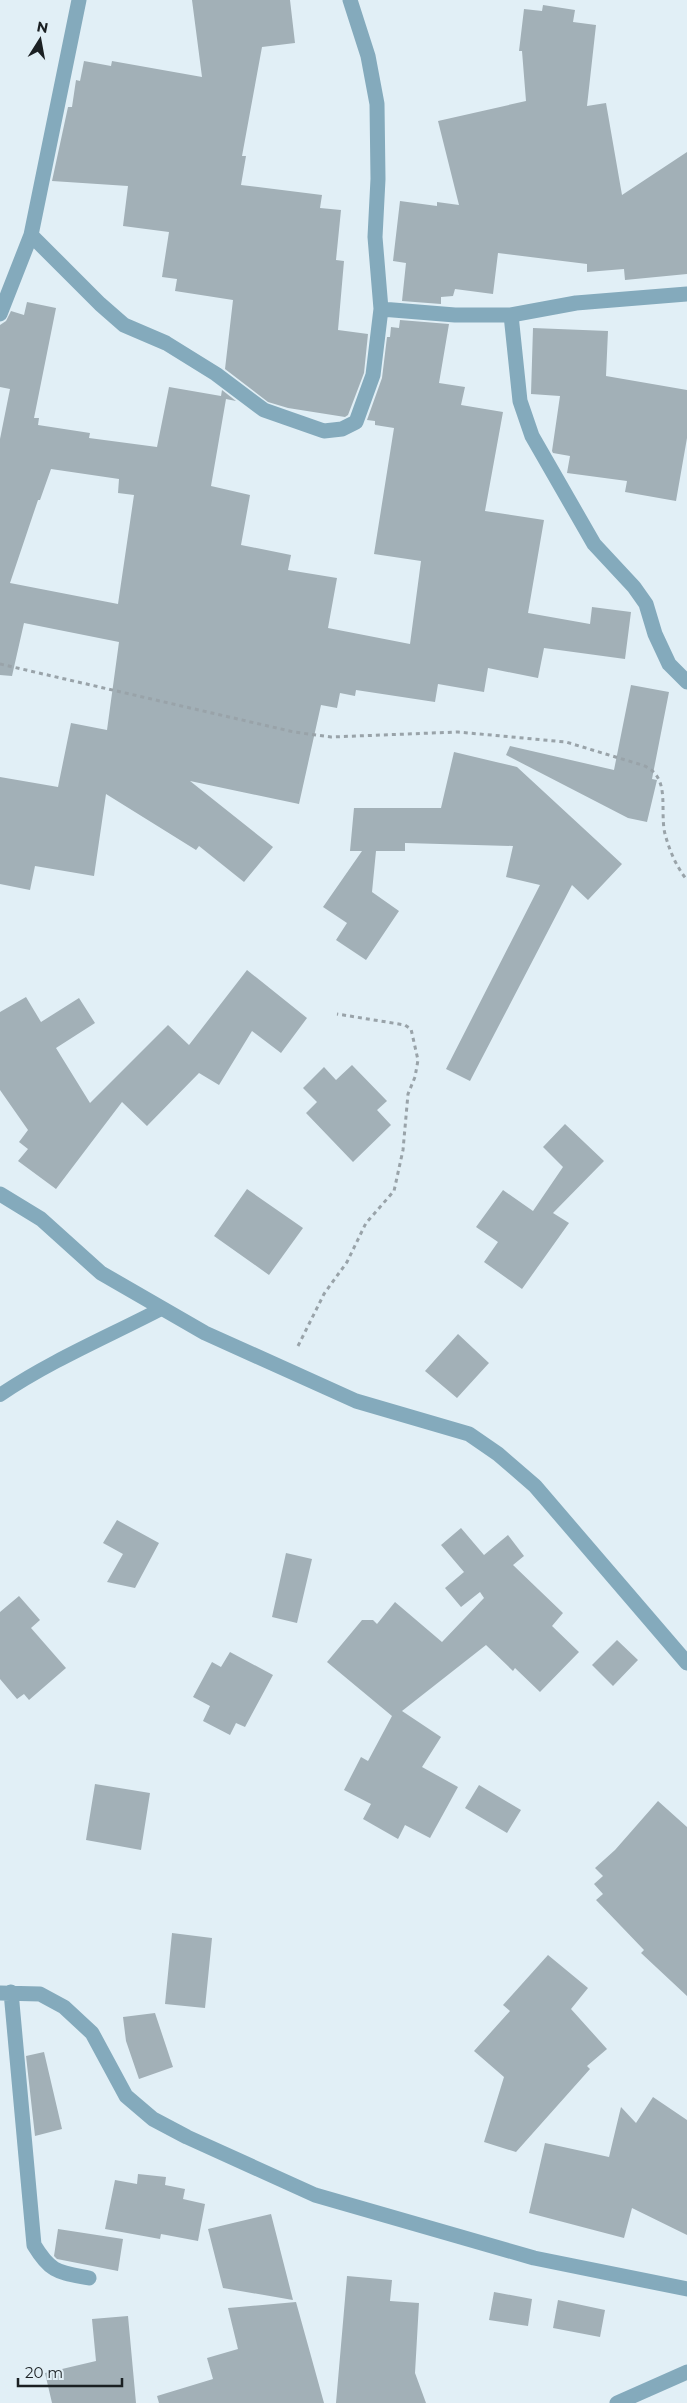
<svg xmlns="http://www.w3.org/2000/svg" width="687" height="2403" font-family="Montserrat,sans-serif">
<rect width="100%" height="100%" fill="#e1eff6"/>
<path fill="#a2b0b7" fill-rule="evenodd" d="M 192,0 L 290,0 L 295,43 L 262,47 L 242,156 L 246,156 L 241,185 L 322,195 L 320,208 L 341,210 L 336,260 L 344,261 L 338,330 L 368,334 L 364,373 L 348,415 L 345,417 L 288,408 L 268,402 L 225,369 L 233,300 L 175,291 L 177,279 L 162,277 L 169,232 L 123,226 L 128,186 L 52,181 L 68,107 L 72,107 L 76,80 L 80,81 L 84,61 L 111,66 L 112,61 L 202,77 Z
M 543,5 L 575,10 L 573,22 L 596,25 L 587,106 L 606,103 L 622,195 L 687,152 L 687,274 L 625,280 L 624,269 L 587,272 L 587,264 L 498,253 L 493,294 L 455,289 L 453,296 L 441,297 L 441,304 L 402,301 L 406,263 L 393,261 L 400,201 L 437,206 L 437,202 L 459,205 L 438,121 L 526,101 L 522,51 L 519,51 L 524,9 L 542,11 Z
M 27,302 L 56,308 L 34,418 L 39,418 L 38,425 L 90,433 L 89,438 L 157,447 L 169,387 L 221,396 L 222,390 L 236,401 L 226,399 L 211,486 L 250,495 L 241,545 L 291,555 L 288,570 L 337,578 L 328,628 L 410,644 L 421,561 L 374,554 L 394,428 L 375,425 L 375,421 L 367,420 L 382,378 L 387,337 L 390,337 L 391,327 L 399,328 L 400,320 L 449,324 L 439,383 L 465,387 L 461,405 L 503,412 L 485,511 L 544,520 L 528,613 L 590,624 L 592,607 L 631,612 L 625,659 L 544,648 L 538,678 L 488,668 L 484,692 L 438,684 L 435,702 L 356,690 L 355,696 L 340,693 L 337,708 L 321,705 L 299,804 L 190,781 L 273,847 L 244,882 L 199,846 L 196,850 L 106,794 L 94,876 L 35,866 L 30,890 L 0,884 L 0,777 L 58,787 L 71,723 L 107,730 L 119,642 L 24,623 L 12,676 L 0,675 L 0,439 L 10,389 L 0,387 L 0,325 L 6,321 L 11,311 L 24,315 ZM 51,469 L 119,479 L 118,493 L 134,495 L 118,604 L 10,583 L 38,500 L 40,500 Z
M 533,328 L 608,331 L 606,376 L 687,390 L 687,438 L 676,501 L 625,492 L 627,481 L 567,473 L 570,456 L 553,453 L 552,451 L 560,396 L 531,394 Z
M 631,685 L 669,692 L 652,779 L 657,780 L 647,822 L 628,818 L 506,755 L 510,746 L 614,770 Z
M 454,752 L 517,767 L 622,864 L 588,900 L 572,885 L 470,1081 L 446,1069 L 540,885 L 506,877 L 513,846 L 405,843 L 405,851 L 376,851 L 372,892 L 399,911 L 366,960 L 336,940 L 347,923 L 323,907 L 362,851 L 350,851 L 354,808 L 441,808 Z
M 247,970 L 307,1018 L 281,1053 L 252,1031 L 219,1085 L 199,1073 L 147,1126 L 122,1102 L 56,1189 L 18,1161 L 28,1149 L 19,1142 L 28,1130 L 0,1090 L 0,1012 L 26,997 L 41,1022 L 79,998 L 95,1023 L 56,1048 L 90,1103 L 168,1025 L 189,1045 Z
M 352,1065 L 387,1101 L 377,1110 L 391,1125 L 353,1162 L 306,1113 L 317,1102 L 303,1088 L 324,1067 L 336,1080 Z
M 565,1124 L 604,1161 L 553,1213 L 569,1223 L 522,1289 L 484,1262 L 498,1242 L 476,1227 L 503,1190 L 533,1211 L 563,1167 L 543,1147 Z
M 247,1189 L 303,1228 L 269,1275 L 214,1236 Z
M 458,1334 L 489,1363 L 457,1398 L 425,1371 Z
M 117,1520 L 159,1543 L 135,1588 L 107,1582 L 123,1554 L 103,1543 Z
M 461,1528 L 484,1555 L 508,1535 L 524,1556 L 513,1565 L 563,1613 L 552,1626 L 579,1652 L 540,1692 L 515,1668 L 513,1671 L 486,1645 L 402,1711 L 441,1737 L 422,1767 L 458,1787 L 430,1838 L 405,1825 L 398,1839 L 363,1819 L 371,1804 L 344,1790 L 361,1757 L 368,1761 L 392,1716 L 327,1662 L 362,1620 L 373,1620 L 377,1624 L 395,1602 L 442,1642 L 484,1598 L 480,1592 L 461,1607 L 445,1588 L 464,1572 L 441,1545 Z
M 286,1553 L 312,1559 L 297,1623 L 272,1617 Z
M 19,1596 L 40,1620 L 31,1628 L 66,1668 L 29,1700 L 24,1694 L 17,1699 L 0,1679 L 0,1612 Z
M 617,1640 L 638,1660 L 613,1686 L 592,1665 Z
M 230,1652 L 273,1675 L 245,1727 L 236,1723 L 230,1735 L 203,1721 L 210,1706 L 193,1697 L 212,1662 L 221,1667 Z
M 95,1784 L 150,1793 L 141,1850 L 86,1840 Z
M 479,1785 L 521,1810 L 507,1833 L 465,1808 Z
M 658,1801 L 687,1827 L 687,1996 L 641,1953 L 644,1950 L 596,1900 L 603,1894 L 594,1884 L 603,1876 L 595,1868 L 615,1850 Z
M 172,1933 L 212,1938 L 205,2008 L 165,2004 Z
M 548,1955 L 588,1988 L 571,2009 L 607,2049 L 587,2066 L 590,2069 L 516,2152 L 484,2142 L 504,2077 L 474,2051 L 510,2011 L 503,2005 Z
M 155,2013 L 173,2067 L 139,2079 L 126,2041 L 123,2017 Z
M 44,2052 L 62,2129 L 35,2136 L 26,2056 Z
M 653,2097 L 687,2120 L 687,2235 L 632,2208 L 624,2238 L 529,2213 L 545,2143 L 609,2157 L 621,2107 L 636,2123 Z
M 138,2174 L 166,2177 L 165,2185 L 185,2189 L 183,2199 L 205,2204 L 198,2241 L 161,2234 L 160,2239 L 105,2229 L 115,2180 L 137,2184 Z
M 271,2214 L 293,2300 L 223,2288 L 208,2229 Z
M 58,2229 L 123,2239 L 118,2271 L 57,2259 L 54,2256 Z
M 347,2276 L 392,2280 L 390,2301 L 419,2303 L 415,2373 L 426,2403 L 336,2403 Z
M 494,2292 L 532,2299 L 528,2326 L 489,2320 Z
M 558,2300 L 605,2310 L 600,2337 L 553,2328 Z
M 296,2302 L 324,2403 L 159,2403 L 157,2396 L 213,2379 L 207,2358 L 238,2349 L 228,2308 Z
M 128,2316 L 136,2403 L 52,2403 L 45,2373 L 96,2361 L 92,2319 Z"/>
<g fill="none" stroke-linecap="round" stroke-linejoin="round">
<path stroke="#99a3a9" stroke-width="3" stroke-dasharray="4 4" stroke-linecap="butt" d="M 0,664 L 294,732 L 331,737 L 458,732 L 566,742 L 642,765 C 672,776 659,809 665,834 C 670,852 676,866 687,880
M 298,1346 L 324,1294 L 347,1262 L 366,1223 L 394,1191 L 403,1150 L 408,1094 L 415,1077 L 418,1060 L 411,1029 L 405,1025 L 337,1014"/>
<path stroke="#84aabc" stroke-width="14" d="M 0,1395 C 50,1361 107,1337 161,1309"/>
<path stroke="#84aabc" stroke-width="15" d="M 31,235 L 100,304 L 124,325 L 166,343 L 216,374 L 264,410 L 324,431 L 342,429 L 356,422 L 373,375 L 381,309 L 375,237 L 378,179 L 377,104 L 368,56 L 350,0
M 381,309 L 455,315 L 511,315 L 576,303 L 687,294
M 0,314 L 31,235 L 79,0
M 511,315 L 520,401 L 532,436 L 594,544 L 634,587 L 646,604 L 655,634 L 669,664 L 687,682
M 0,1194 L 41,1219 L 101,1273 L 205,1333 L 356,1401 L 469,1434 L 498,1454 L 535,1486 L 687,1663
M 11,1992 L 34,2245 C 51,2273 58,2272 89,2278
M 0,1993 L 40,1994 L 64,2007 L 92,2033 L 126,2096 L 153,2119 L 187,2137 L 315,2195 L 534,2258 L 687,2289"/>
<path stroke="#84aabc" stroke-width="15" d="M 617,2403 L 687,2372"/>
</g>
<g transform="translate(40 40) rotate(11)" stroke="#e1eff6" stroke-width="4" paint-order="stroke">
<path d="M0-4L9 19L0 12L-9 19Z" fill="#1b2023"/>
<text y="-8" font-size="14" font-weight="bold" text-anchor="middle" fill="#1b2023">N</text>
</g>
<path d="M18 2378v8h104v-8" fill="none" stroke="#1b2023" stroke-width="2.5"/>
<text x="25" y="2378" font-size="15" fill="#1b2023" stroke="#e1eff6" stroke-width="4" paint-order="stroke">20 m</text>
</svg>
